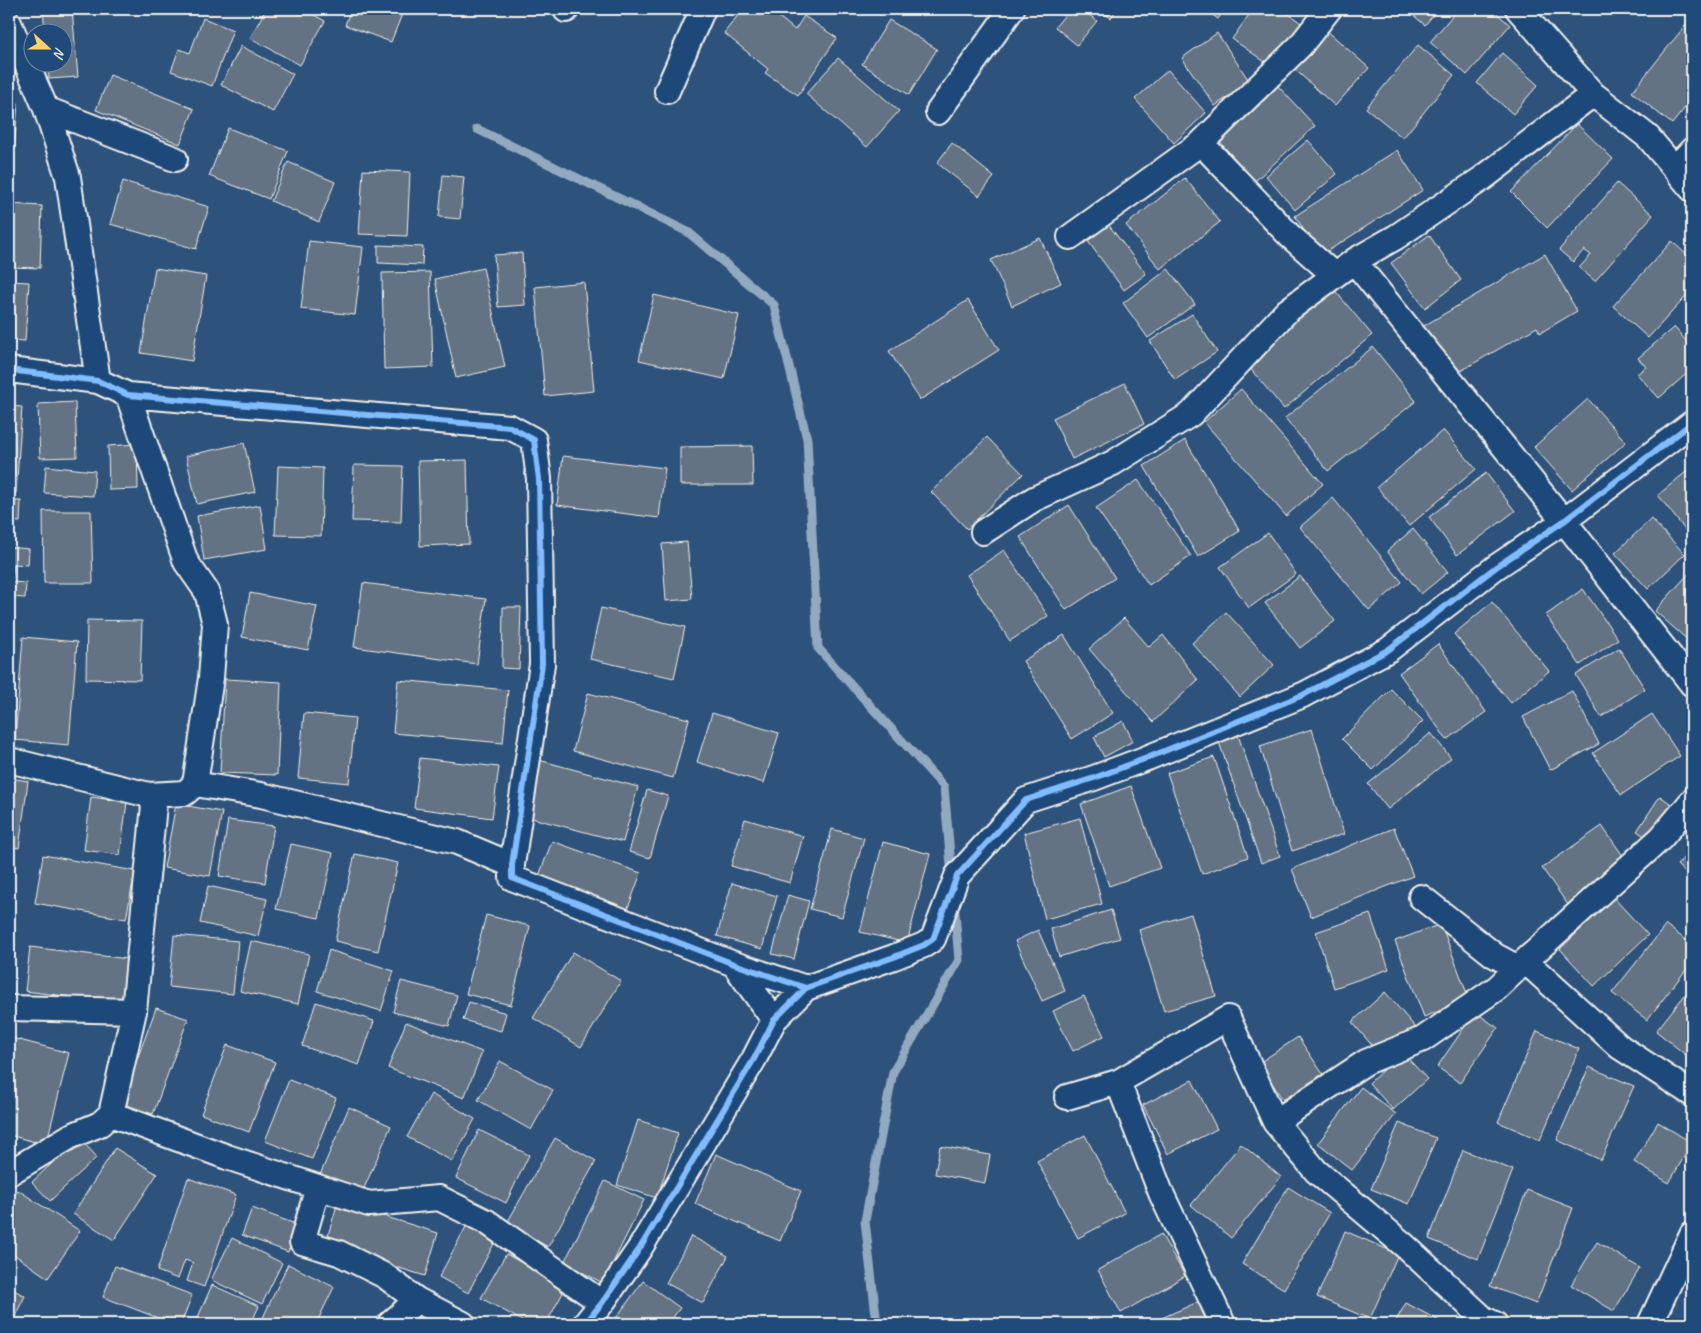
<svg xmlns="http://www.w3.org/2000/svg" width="1701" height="1333" font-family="Caveat,sans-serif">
<rect width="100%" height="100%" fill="#2d527c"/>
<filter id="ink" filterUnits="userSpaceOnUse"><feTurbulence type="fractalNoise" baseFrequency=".02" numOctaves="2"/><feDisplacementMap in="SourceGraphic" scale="10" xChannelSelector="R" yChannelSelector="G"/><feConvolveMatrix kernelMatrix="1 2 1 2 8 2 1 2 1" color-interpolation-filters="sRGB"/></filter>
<g filter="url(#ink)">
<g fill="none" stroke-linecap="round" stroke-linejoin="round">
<path stroke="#92aac0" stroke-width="9" d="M 477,129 L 688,232 L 774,305 L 807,439 L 818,648 L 944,787 L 952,877
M 877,1324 L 865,1221 L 893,1072 L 959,960 L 954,902"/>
</g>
<path fill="#647383" stroke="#f4f1e8" d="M 43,9 L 72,9 L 78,77 L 49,79 L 48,62 L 62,62 L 62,32 L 45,32 Z
M 266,9 L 303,9 L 325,21 L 300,65 L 250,38 Z
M 351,9 L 404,9 L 391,42 L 345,25 Z
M 743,9 L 769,9 L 795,30 L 804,16 L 837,38 L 798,95 L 765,73 L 768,69 L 724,33 Z
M 1055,9 L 1082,9 L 1097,21 L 1077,45 L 1055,27 L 1064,16 Z
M 1096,9 L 1117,9 L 1111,18 Z
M 1204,9 L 1225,9 L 1218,19 Z
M 1253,9 L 1282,9 L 1301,23 L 1271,66 L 1232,39 Z
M 1406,9 L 1438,9 L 1425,25 Z
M 1458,9 L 1492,9 L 1510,25 L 1467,75 L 1430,42 Z
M 1692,17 L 1692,99 L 1672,124 L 1632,92 Z
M 203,18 L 233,30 L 212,86 L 171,71 L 179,49 L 190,53 Z
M 889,20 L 937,49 L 909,95 L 862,64 Z
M 1324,28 L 1369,68 L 1335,106 L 1290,65 Z
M 1217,33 L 1250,82 L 1215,106 L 1182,58 Z
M 1418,45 L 1454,75 L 1403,138 L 1366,108 Z
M 241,46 L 293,74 L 273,112 L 221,85 Z
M 1502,53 L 1538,85 L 1513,114 L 1477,83 Z
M 838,58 L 899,111 L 867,147 L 806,94 Z
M 1168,70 L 1206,113 L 1174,143 L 1135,99 Z
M 110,75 L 194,109 L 180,144 L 96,110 Z
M 1278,86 L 1315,126 L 1255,181 L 1219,141 Z
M 9,102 L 18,103 L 13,162 L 9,162 Z
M 1577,124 L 1613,159 L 1547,228 L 1511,192 Z
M 228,128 L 288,151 L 269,199 L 209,176 Z
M 1308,140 L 1337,174 L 1295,210 L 1266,176 Z
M 952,143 L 994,177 L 979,196 L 937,163 Z
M 1397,150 L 1423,190 L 1320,256 L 1295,216 Z
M 288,162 L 335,182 L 319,222 L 271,201 Z
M 363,170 L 410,172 L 407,236 L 359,234 Z
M 443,175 L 464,177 L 460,219 L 439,217 Z
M 1185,178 L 1220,222 L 1160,269 L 1126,225 Z
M 123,181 L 209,207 L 196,249 L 110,224 Z
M 1617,183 L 1653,215 L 1595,281 L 1579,268 L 1591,255 L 1584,250 L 1573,262 L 1559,250 Z
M 9,204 L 42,206 L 40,268 L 9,267 Z
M 1105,220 L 1146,274 L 1124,290 L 1084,236 Z
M 1429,235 L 1461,280 L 1425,308 L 1391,263 Z
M 1040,238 L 1061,283 L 1012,306 L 991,260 Z
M 309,241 L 363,247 L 355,315 L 301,309 Z
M 1672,241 L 1692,260 L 1692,290 L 1648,338 L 1613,306 Z
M 378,245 L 423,247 L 422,265 L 378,263 Z
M 522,253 L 525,305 L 498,307 L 494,255 Z
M 1545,254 L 1577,311 L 1540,333 L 1537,327 L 1450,377 L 1422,327 Z
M 155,268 L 206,276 L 192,361 L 141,353 Z
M 483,268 L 505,367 L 456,378 L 435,279 Z
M 1168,269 L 1195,304 L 1148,338 L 1123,303 Z
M 430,272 L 433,367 L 384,369 L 382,273 Z
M 9,281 L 29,282 L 25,341 L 9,340 Z
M 584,282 L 594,391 L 545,396 L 535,287 Z
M 1332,287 L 1372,335 L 1284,409 L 1243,360 Z
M 654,295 L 739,315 L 724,379 L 639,360 Z
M 968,300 L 999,350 L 920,400 L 889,351 Z
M 1192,314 L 1217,352 L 1175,380 L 1150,341 Z
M 1674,327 L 1692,348 L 1692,369 L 1659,398 L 1637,374 L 1646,367 L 1638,358 Z
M 1373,347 L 1416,401 L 1328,471 L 1285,418 Z
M 1125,383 L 1144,424 L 1072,459 L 1053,418 Z
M 1241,389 L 1323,484 L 1286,516 L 1204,422 Z
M 1588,399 L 1626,442 L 1572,490 L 1534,447 Z
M 75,402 L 77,457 L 40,458 L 38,404 Z
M 9,406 L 22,407 L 16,493 L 9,493 Z
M 1443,430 L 1476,469 L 1409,526 L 1377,487 Z
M 987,437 L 1023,474 L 967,529 L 931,492 Z
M 1185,440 L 1240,531 L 1198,557 L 1144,466 Z
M 244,443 L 255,492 L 197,504 L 186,456 Z
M 137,444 L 138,489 L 109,490 L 108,446 Z
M 752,446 L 753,485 L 680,485 L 680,447 Z
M 563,456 L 665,468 L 659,518 L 557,505 Z
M 467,460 L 469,544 L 420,546 L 418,461 Z
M 354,465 L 403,466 L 401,522 L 352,521 Z
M 46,466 L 95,471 L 93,496 L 44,493 Z
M 278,466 L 323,468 L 321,536 L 275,535 Z
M 1692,467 L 1692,539 L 1658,495 Z
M 1486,473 L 1515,511 L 1457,555 L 1429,517 Z
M 1138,480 L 1191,556 L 1149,585 L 1096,508 Z
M 1333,498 L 1402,582 L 1369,610 L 1300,527 Z
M 9,501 L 21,501 L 20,522 L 9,521 Z
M 260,505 L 267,549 L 204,560 L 197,516 Z
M 1069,505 L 1115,578 L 1066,610 L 1020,537 Z
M 43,511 L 91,511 L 93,583 L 44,583 Z
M 1651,519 L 1685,554 L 1648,589 L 1615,553 Z
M 1413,529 L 1448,572 L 1421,594 L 1387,551 Z
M 1268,533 L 1296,574 L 1249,608 L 1220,567 Z
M 687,542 L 692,599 L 666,601 L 662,544 Z
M 9,547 L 29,549 L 28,565 L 14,564 L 12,582 L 26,583 L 25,598 L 9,597 Z
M 1004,550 L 1048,616 L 1010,641 L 967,575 Z
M 1692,570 L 1692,644 L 1655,611 Z
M 1300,576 L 1335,621 L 1300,648 L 1265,603 Z
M 363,583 L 486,599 L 477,664 L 354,647 Z
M 1583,589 L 1618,639 L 1580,665 L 1546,615 Z
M 250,593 L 317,606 L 308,650 L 242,637 Z
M 1492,602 L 1549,671 L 1511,703 L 1454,634 Z
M 503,607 L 521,607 L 519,669 L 502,668 Z
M 601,608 L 685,627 L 674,678 L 590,659 Z
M 1226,612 L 1274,665 L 1240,697 L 1192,643 Z
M 1124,618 L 1149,647 L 1163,635 L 1198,680 L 1153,722 L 1089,649 Z
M 87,620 L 142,621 L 140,680 L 86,679 Z
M 1064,635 L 1113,713 L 1072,739 L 1023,661 Z
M 23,637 L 77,642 L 69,745 L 15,740 Z
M 1438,644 L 1486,712 L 1447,740 L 1399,673 Z
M 1619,648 L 1645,689 L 1601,717 L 1576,675 Z
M 225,679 L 281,682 L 277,775 L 220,773 Z
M 398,680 L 508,690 L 503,743 L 393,733 Z
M 1391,689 L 1423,721 L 1373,770 L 1342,739 Z
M 1572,691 L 1599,744 L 1550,770 L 1523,717 Z
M 588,693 L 689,719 L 673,778 L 573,751 Z
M 304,713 L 355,718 L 349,783 L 298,778 Z
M 712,713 L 779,733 L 764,783 L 697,762 Z
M 1652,714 L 1680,756 L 1621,795 L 1593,753 Z
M 1123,721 L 1133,741 L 1104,757 L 1094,737 Z
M 1312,729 L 1344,834 L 1292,851 L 1260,746 Z
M 1431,733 L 1451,758 L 1388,809 L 1368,784 Z
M 1238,735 L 1280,856 L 1261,863 L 1219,742 Z
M 1214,757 L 1248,857 L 1202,874 L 1167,773 Z
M 420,758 L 499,767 L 492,818 L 414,808 Z
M 539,760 L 638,787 L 623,842 L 524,816 Z
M 9,778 L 28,781 L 19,848 L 9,846 Z
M 1131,786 L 1160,868 L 1109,886 L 1081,804 Z
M 647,790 L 668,796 L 650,858 L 629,852 Z
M 1660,796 L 1674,806 L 1652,841 L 1637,831 Z
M 91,797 L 127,802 L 120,855 L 84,850 Z
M 176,804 L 222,812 L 210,876 L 164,868 Z
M 1080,818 L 1102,904 L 1045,919 L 1024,833 Z
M 745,819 L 803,836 L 790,883 L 731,866 Z
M 228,820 L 274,826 L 265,883 L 219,876 Z
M 1602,826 L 1628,863 L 1568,905 L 1542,868 Z
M 1394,828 L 1413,876 L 1311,917 L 1292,869 Z
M 832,829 L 864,838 L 842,917 L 810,909 Z
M 552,841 L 641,873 L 625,916 L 536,884 Z
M 883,842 L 930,854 L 907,943 L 860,932 Z
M 291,844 L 333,853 L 319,918 L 276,909 Z
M 1692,849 L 1692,879 L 1677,865 Z
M 355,854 L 398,863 L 378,951 L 335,941 Z
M 43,855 L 135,871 L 126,919 L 35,903 Z
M 9,857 L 15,858 L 10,894 L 9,894 Z
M 732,883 L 777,896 L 762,949 L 717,936 Z
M 208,886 L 267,899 L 258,936 L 200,923 Z
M 788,895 L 809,901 L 794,959 L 772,954 Z
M 1614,898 L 1648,935 L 1594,986 L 1560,949 Z
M 1111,910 L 1120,938 L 1059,957 L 1051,929 Z
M 1191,914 L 1216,996 L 1164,1011 L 1139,930 Z
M 1370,914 L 1389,969 L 1334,988 L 1316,932 Z
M 486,915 L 530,926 L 511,1005 L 466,994 Z
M 1441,924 L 1469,999 L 1424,1017 L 1395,941 Z
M 1666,925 L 1692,945 L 1692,962 L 1647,1020 L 1612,993 Z
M 1038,930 L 1065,991 L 1042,1001 L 1015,941 Z
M 174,935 L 238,941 L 233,994 L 169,987 Z
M 251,941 L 309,954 L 298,1004 L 240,991 Z
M 30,947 L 128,959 L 123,1003 L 25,991 Z
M 329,950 L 394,971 L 381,1011 L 317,991 Z
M 573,952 L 621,981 L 581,1047 L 533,1018 Z
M 401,981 L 457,995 L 449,1026 L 393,1012 Z
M 1692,986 L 1692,1060 L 1656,1031 Z
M 1385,992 L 1415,1027 L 1381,1056 L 1352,1022 Z
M 1084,996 L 1104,1036 L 1073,1051 L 1053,1011 Z
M 316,1002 L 374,1021 L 359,1065 L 302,1046 Z
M 469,1002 L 506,1013 L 501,1031 L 463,1020 Z
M 156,1008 L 188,1019 L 153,1114 L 121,1103 Z
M 1475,1012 L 1498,1028 L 1460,1083 L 1437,1067 Z
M 406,1022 L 482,1052 L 464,1098 L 388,1068 Z
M 1537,1031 L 1579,1049 L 1540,1140 L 1498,1122 Z
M 1298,1037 L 1323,1074 L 1283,1100 L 1259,1063 Z
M 12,1038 L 69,1053 L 46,1145 L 9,1135 L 9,1050 Z
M 227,1045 L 275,1062 L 249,1132 L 201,1114 Z
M 1402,1052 L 1427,1079 L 1393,1110 L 1369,1083 Z
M 500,1061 L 553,1090 L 531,1130 L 478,1100 Z
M 1589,1067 L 1634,1086 L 1601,1160 L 1557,1140 Z
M 289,1080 L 336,1098 L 312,1159 L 265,1141 Z
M 1192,1080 L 1217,1129 L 1168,1154 L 1143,1105 Z
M 1361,1087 L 1396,1114 L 1352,1170 L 1318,1143 Z
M 431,1094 L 475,1119 L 452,1161 L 407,1137 Z
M 349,1107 L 391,1126 L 362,1193 L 320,1175 Z
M 638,1120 L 678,1133 L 657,1198 L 617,1185 Z
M 1658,1122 L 1692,1143 L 1669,1183 L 1634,1162 Z
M 1399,1123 L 1436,1138 L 1409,1204 L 1371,1189 Z
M 479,1130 L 529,1155 L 506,1203 L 456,1178 Z
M 1085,1135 L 1125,1213 L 1078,1238 L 1037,1161 Z
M 79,1138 L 97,1157 L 50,1201 L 32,1182 Z
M 555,1138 L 596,1161 L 548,1247 L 507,1223 Z
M 1241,1144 L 1281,1177 L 1231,1238 L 1191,1205 Z
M 940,1146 L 990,1155 L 985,1183 L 935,1174 Z
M 115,1148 L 157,1174 L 114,1240 L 73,1214 Z
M 1463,1150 L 1513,1170 L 1478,1259 L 1429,1239 Z
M 716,1154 L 801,1191 L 780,1241 L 695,1204 Z
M 188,1178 L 236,1195 L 204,1287 L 187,1281 L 193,1263 L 185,1260 L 178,1279 L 157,1271 Z
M 605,1181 L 644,1200 L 603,1283 L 564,1263 Z
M 1288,1187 L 1330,1213 L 1284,1289 L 1242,1264 Z
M 18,1190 L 80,1231 L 48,1278 L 9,1251 L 9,1204 Z
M 1527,1190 L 1573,1208 L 1536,1304 L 1490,1286 Z
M 338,1202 L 438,1233 L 425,1276 L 325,1245 Z
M 252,1208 L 298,1225 L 288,1252 L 242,1235 Z
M 469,1221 L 498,1236 L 468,1293 L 439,1277 Z
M 1345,1231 L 1398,1254 L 1370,1319 L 1317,1297 Z
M 1161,1234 L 1185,1276 L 1121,1313 L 1098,1270 Z
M 691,1236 L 728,1256 L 703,1303 L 666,1283 Z
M 232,1238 L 282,1263 L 262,1304 L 211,1280 Z
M 1597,1242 L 1640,1268 L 1614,1311 L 1571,1285 Z
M 506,1254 L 566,1287 L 546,1324 L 528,1324 L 481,1298 Z
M 288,1264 L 334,1287 L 316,1324 L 260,1324 Z
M 115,1266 L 192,1295 L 181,1324 L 174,1324 L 103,1297 Z
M 643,1281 L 680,1308 L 668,1324 L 624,1324 L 616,1318 Z
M 212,1285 L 259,1306 L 251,1324 L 195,1324 Z
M 9,1287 L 25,1296 L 11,1324 L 9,1324 Z
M 1198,1302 L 1208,1324 L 1148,1324 Z
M 1406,1303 L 1445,1324 L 1394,1324 Z"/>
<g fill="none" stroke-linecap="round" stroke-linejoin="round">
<defs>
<path id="minor" d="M 1518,9 L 1593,94 L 1648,137 L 1692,189
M 566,10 L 566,9
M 9,23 L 46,109 L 68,177 L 98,381
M 667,91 L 703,9
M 46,109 L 175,159
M 938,112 L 1012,9
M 1201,143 L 1290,236 L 1334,275
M 1675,168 L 1692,150
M 1070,237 L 1201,143 L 1300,46 L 1329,9
M 1354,261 L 1564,521 L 1692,684
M 9,370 L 98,381 L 128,395 L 510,427 L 534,440 L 539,479 L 542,664 L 512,865 L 512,878 L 734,964 L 806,988
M 983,532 L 1034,499 L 1113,463 L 1191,414 L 1287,311 L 1354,261 L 1396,237 L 1483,178 L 1593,94
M 9,760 L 149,795
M 195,784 L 261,795 L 457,842 L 512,865
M 1421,897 L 1494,955 L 1518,968
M 1525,961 L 1620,1047 L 1692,1094
M 734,964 L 774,1020
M 9,1008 L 134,1011
M 1118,1082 L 1161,1193 L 1223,1324
M 1067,1097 L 1118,1082 L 1228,1018 L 1275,1122 L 1316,1171 L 1405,1246 L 1484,1319 L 1495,1324
M 111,1114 L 227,1157 L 369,1204 L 439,1198 L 487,1222 L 602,1303
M 1275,1122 L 1366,1062 L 1423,1039 L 1497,988 L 1525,961 L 1661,838 L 1692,801
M 9,1173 L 71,1136 L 100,1124 L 111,1114 L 134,1011 L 154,805 L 149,795 L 185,793 L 195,784 L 211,678 L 215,624 L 207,592 L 186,562 L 128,395
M 318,1187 L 302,1242 L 339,1253 L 385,1276 L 417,1300 L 463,1324
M 390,1324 L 417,1300
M 585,1324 L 602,1303 L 640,1248 L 754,1059 L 774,1020 L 806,988 L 894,957 L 924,945 L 933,939 L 957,876 L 1026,800 L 1094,778 L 1147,758 L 1303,695 L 1388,650 L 1496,567 L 1564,521 L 1692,423
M 1650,1324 L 1692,1234"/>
</defs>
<use href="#minor" stroke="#f4f1e8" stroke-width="28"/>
<use href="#minor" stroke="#1f4a7a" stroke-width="24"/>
<defs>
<path id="cycleway" d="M 9,370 L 98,381 L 128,395 L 510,427 L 534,440 L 539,479 L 542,664 L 512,865 L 512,878 L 734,964 L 806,988
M 585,1324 L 602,1303 L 640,1248 L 754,1059 L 774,1020 L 806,988 L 894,957 L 924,945 L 933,939 L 957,876 L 1026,800 L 1094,778 L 1147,758 L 1303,695 L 1388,650 L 1496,567 L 1564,521 L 1692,423"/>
</defs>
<use href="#cycleway" stroke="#1f4a7a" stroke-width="9"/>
<use href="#cycleway" stroke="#80bcff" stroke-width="6"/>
</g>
</g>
<rect width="1701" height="1333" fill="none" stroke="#1f4a7a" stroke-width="30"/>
<rect x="15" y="15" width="1671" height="1303" fill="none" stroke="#f4f1e8" stroke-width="2" filter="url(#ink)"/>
<g transform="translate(48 48) rotate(111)"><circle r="24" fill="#1f4a7a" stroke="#748da6"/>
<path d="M0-4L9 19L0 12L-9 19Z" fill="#ffd166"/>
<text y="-8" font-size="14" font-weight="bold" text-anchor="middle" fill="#f4f1e8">N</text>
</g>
</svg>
